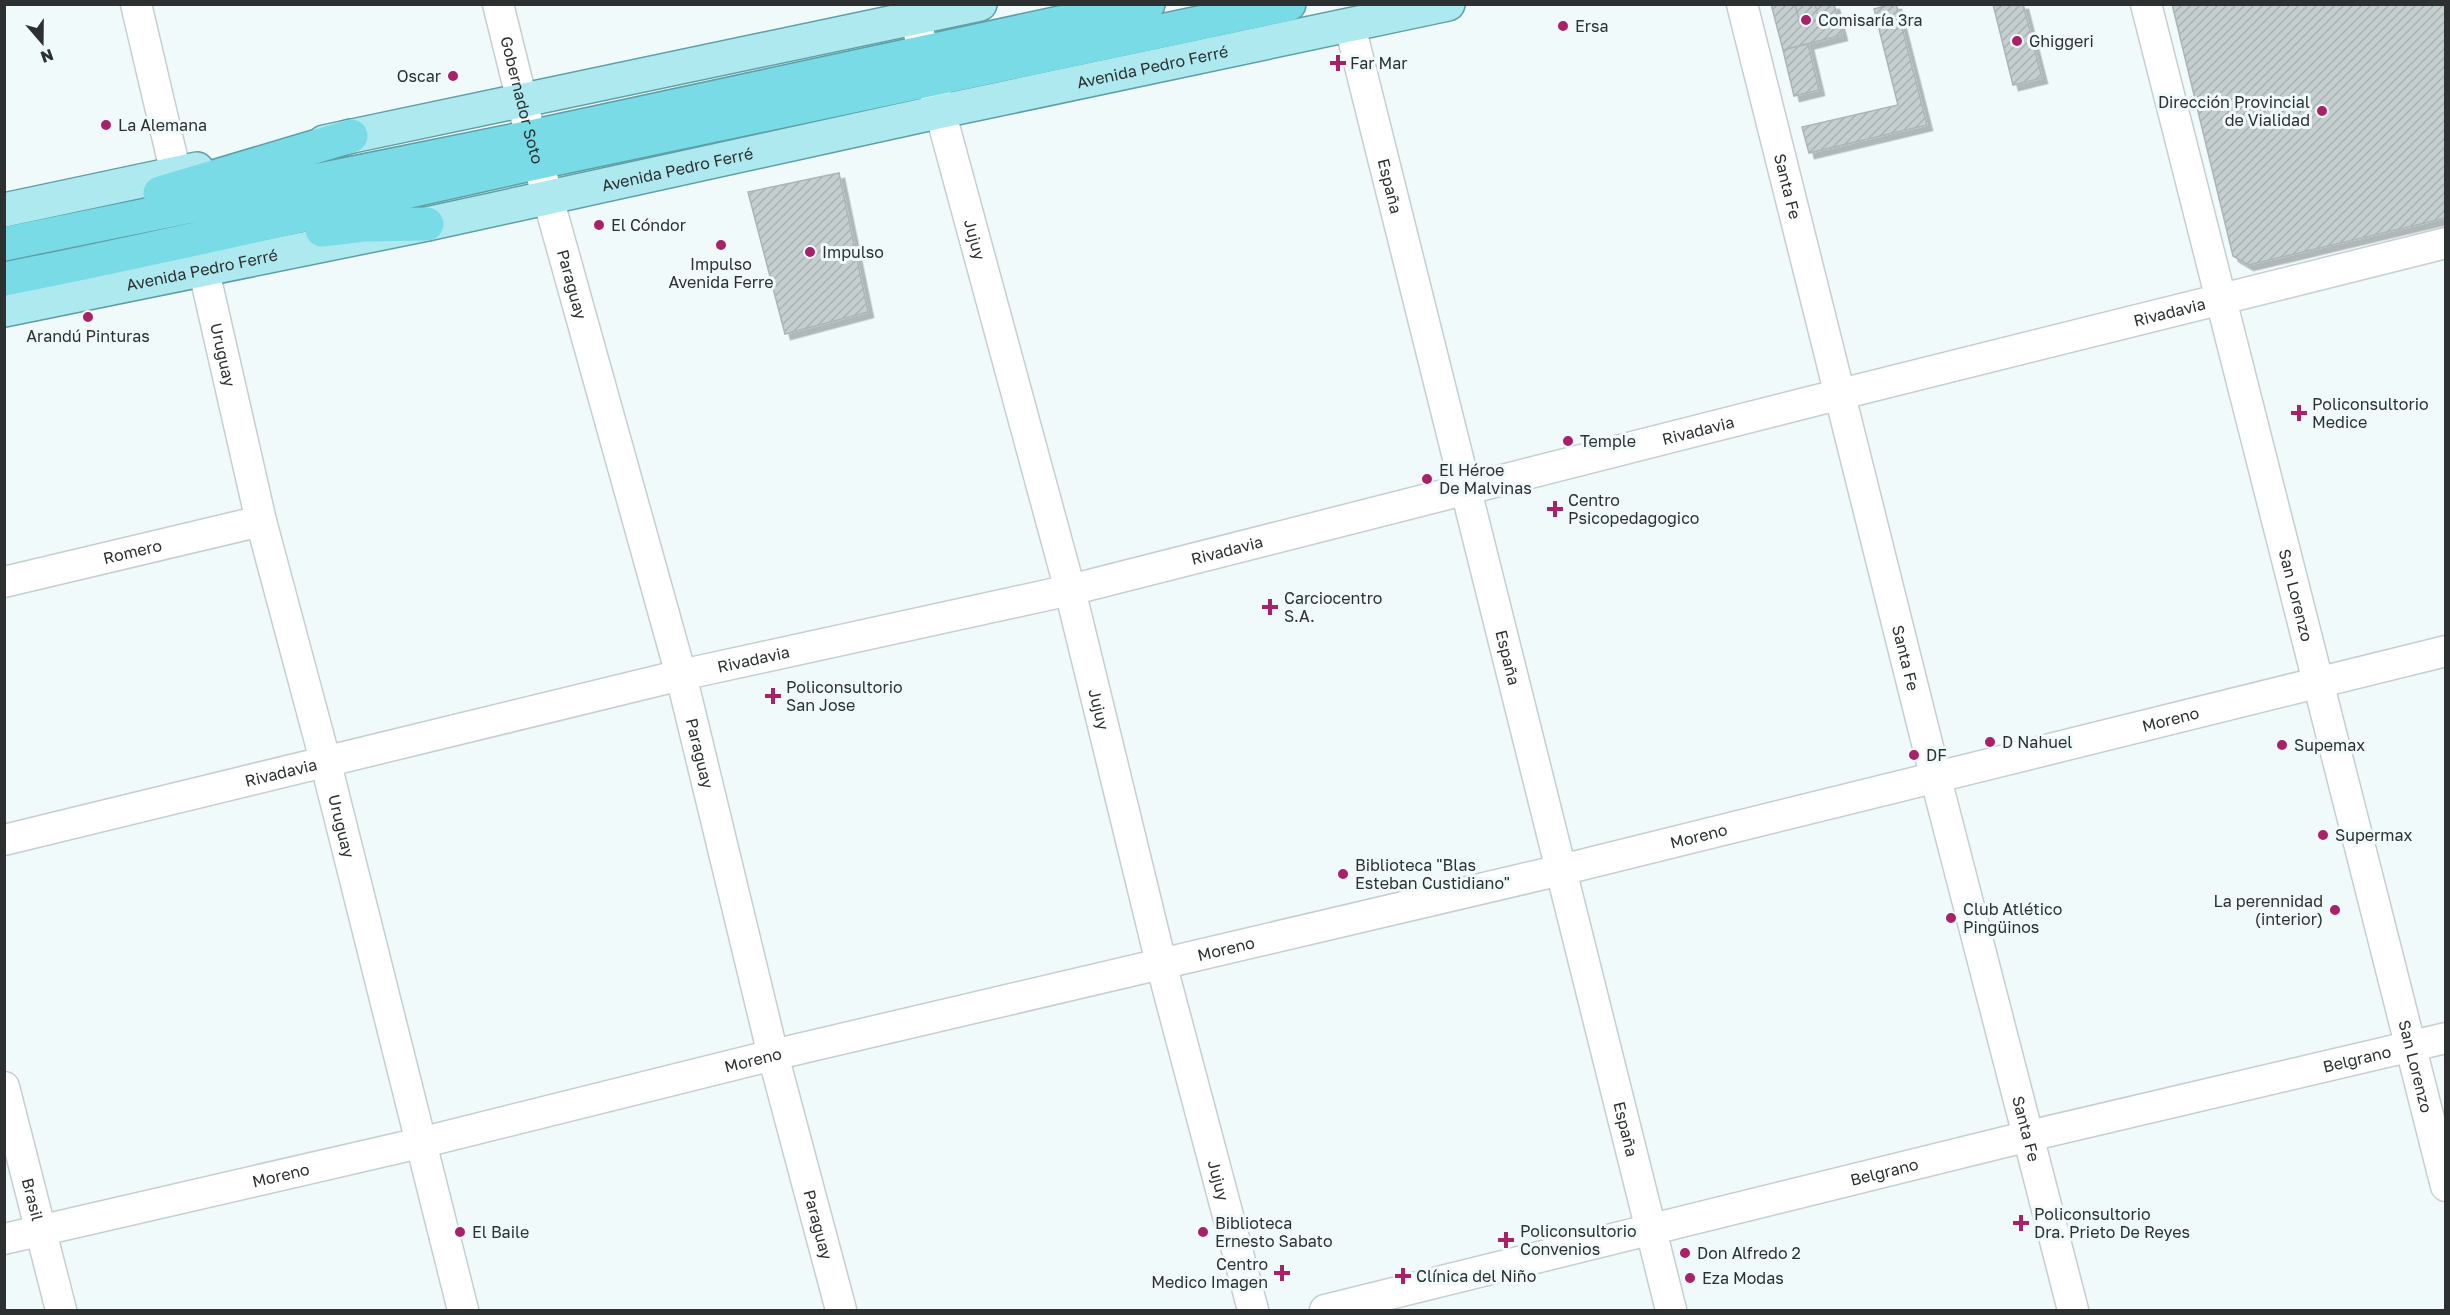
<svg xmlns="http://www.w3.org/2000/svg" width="2450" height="1315" font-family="'Golos Text',sans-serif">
<defs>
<pattern id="building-hatch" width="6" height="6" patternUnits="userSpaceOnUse" patternTransform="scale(1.5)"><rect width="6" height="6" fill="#c5cfd0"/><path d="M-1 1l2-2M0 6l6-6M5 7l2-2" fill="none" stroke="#a9b2b3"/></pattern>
<filter id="shadow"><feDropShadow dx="5.5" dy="5.5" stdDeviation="0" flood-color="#0004"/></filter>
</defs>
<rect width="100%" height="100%" fill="#f0fafb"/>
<path fill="url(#building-hatch)" stroke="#abb5b6" stroke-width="1.5" filter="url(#shadow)" d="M 1771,4 L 1795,4 L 1800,24 L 1819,19 L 1815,4 L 1834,4 L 1842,35 L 1783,50 Z
M 1771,4 L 1834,4 L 1842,35 L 1783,50 Z
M 1892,4 L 1896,4 L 1927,125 L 1809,153 L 1802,127 L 1898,105 L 1874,9 Z
M 1892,4 L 1896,4 L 1927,125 L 1809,153 L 1802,127 L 1898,105 L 1874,9 Z
M 1993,4 L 2023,4 L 2042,78 L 2013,85 Z
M 2172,4 L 2446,4 L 2446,218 L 2248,265 L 2233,256 Z
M 1808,44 L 1819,90 L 1794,96 L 1783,50 Z
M 1808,44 L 1819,90 L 1794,96 L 1783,50 Z
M 839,173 L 868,312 L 785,334 L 748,192 Z"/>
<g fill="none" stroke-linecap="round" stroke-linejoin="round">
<defs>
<g id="minor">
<path d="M 136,4 L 176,174"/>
<path id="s1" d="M 498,4 L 531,137 L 681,675 L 773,1055 L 841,1310"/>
<path id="s2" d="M 911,4 L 1070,590 L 1161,963 L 1253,1310"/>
<path id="s3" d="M 1742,4 L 1936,779 L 2073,1310"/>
<path id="s4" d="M 2146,4 L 2446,1186"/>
<path id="s5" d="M 1350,26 L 1671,1310"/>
<path id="s6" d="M 204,271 L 261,521 L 325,760 L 463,1310"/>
<path id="s7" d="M 4,582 L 261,521"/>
<path id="s8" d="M 4,840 L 681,675 L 1070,590 L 1841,394 L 2446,243"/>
<path id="s9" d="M 4,1087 L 61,1310"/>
<path id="s10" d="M 4,1239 L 420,1143 L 773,1055 L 1561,870 L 2446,651"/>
<path id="s11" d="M 1325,1310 L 2029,1136 L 2446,1038"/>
</g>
<g id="major">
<path d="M 324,142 L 980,4"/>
<path d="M 4,210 L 197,169"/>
<path id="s12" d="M 4,310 L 427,224 L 938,112 L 1448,4"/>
</g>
<path id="highway" d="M 160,193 L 351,136
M 322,230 L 363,225 L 427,224
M 4,244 L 531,137 L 1148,4
M 4,279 C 184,244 361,201 540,162 C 789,108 1039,56 1289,4"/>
</defs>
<use href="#minor" stroke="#c5cfd0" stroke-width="33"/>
<use href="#major" stroke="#5e9fa6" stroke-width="36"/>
<use href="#highway" stroke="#5e9fa6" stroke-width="36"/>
<use href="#minor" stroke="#fff" stroke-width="30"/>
<use href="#major" stroke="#afe9f0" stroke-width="33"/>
<use href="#highway" stroke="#79dbe6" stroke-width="33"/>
</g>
<g fill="#a92167" stroke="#f0fafb" stroke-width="2">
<circle cx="1806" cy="20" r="6"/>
<circle cx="1563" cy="26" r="6"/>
<circle cx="2017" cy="41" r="6"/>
<path d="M1335 54h6v6h6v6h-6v6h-6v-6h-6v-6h6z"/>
<circle cx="453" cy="76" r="6"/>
<circle cx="2322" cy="111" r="6"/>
<circle cx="106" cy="125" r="6"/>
<circle cx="599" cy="225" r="6"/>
<circle cx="721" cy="245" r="6"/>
<circle cx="810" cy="252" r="6"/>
<circle cx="88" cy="317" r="6"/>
<path d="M2296 404h6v6h6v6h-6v6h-6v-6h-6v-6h6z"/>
<circle cx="1568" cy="441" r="6"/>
<circle cx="1427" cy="479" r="6"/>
<path d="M1552 500h6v6h6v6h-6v6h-6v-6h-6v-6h6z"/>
<path d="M1267 598h6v6h6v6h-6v6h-6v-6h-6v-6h6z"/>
<path d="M770 687h6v6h6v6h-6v6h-6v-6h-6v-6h6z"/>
<circle cx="1990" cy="742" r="6"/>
<circle cx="2282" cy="745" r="6"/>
<circle cx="1914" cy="755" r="6"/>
<circle cx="2323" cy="835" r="6"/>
<circle cx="1343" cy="874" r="6"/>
<circle cx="2335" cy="910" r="6"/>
<circle cx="1951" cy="918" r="6"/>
<path d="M2018 1214h6v6h6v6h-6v6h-6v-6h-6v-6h6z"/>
<circle cx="460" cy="1232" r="6"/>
<circle cx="1203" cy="1232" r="6"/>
<path d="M1503 1231h6v6h6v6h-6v6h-6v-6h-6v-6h6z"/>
<circle cx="1685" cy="1253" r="6"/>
<path d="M1279 1264h6v6h6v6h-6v6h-6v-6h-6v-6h6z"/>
<path d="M1400 1267h6v6h6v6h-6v6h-6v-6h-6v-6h6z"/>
<circle cx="1690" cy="1278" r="6"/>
</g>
<g text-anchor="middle" stroke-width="6" stroke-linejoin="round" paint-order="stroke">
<g font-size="16" fill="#2c3030" stroke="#f0fafb" text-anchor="start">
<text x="1818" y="26">Comisaría 3ra</text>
<text x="1575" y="32">Ersa</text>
<text x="2029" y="47">Ghiggeri</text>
<text x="1350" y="69">Far Mar</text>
<text x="441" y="82" text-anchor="end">Oscar</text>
<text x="2310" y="108" text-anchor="end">Dirección Provincial<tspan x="2310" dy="18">de Vialidad</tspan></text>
<text x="118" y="131">La Alemana</text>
<text x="611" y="231">El Cóndor</text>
<text x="822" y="258">Impulso</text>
<text x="721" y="270" text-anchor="middle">Impulso<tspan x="721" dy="18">Avenida Ferre</tspan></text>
<text x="88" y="342" text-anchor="middle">Arandú Pinturas</text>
<text x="2312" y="410">Policonsultorio<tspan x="2312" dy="18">Medice</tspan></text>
<text x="1580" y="447">Temple</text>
<text x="1439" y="476">El Héroe<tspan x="1439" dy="18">De Malvinas</tspan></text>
<text x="1568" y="506">Centro<tspan x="1568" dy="18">Psicopedagogico</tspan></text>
<text x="1284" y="604">Carciocentro<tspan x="1284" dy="18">S.A.</tspan></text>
<text x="786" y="693">Policonsultorio<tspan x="786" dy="18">San Jose</tspan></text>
<text x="2002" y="748">D Nahuel</text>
<text x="2294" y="751">Supemax</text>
<text x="1926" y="761">DF</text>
<text x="2335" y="841">Supermax</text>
<text x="1355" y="871">Biblioteca "Blas<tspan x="1355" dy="18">Esteban Custidiano"</tspan></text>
<text x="2323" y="907" text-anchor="end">La perennidad<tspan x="2323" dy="18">(interior)</tspan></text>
<text x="1963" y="915">Club Atlético<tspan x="1963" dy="18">Pingüinos</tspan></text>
<text x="2034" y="1220">Policonsultorio<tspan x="2034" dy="18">Dra. Prieto De Reyes</tspan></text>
<text x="1215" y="1229">Biblioteca<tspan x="1215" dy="18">Ernesto Sabato</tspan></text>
<text x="1520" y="1237">Policonsultorio<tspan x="1520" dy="18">Convenios</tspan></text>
<text x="472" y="1238">El Baile</text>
<text x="1697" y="1259">Don Alfredo 2</text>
<text x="1268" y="1270" text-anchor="end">Centro<tspan x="1268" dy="18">Medico Imagen</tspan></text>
<text x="1416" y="1282">Clínica del Niño</text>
<text x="1702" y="1284">Eza Modas</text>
</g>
<g font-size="16" fill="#2c3030" stroke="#f0fafb">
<text dy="6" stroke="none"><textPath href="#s12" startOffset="1174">Avenida Pedro Ferré</textPath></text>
<text dy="6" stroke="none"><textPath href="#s1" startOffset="99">Gobernador Soto</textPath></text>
<text dy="6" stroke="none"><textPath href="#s12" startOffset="688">Avenida Pedro Ferré</textPath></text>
<text dy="6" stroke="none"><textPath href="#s5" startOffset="165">España</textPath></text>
<text dy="6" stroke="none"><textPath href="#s3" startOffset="188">Santa Fe</textPath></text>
<text dy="6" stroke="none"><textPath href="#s2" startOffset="244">Jujuy</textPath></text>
<text dy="6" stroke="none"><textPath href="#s12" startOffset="202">Avenida Pedro Ferré</textPath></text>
<text dy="6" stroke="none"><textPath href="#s1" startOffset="290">Paraguay</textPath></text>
<text dy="6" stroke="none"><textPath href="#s8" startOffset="2229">Rivadavia</textPath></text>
<text dy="6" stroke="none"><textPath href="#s6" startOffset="86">Uruguay</textPath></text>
<text dy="6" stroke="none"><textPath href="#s8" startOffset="1743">Rivadavia</textPath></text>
<text dy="6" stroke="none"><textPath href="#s8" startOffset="1257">Rivadavia</textPath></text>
<text dy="6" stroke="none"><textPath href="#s7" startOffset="132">Romero</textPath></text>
<text dy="6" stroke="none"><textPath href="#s4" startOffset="610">San Lorenzo</textPath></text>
<text dy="6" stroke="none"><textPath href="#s5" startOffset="651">España</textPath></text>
<text dy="6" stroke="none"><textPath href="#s3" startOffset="674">Santa Fe</textPath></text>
<text dy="6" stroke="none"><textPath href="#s8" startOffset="771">Rivadavia</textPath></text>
<text dy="6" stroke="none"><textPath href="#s2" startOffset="730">Jujuy</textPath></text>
<text dy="6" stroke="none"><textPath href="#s10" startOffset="2228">Moreno</textPath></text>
<text dy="6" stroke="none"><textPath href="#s1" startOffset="776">Paraguay</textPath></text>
<text dy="6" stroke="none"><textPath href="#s8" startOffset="285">Rivadavia</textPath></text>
<text dy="6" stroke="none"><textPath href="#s6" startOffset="572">Uruguay</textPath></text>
<text dy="6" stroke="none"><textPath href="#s10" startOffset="1742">Moreno</textPath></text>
<text dy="6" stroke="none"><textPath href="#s10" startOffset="1256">Moreno</textPath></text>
<text dy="6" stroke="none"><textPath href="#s11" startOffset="1062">Belgrano</textPath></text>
<text dy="6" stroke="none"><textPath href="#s10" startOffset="770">Moreno</textPath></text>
<text dy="6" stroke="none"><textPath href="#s4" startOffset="1096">San Lorenzo</textPath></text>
<text dy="6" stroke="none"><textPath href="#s5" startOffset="1137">España</textPath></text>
<text dy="6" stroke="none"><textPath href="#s3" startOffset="1160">Santa Fe</textPath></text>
<text dy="6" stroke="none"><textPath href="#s11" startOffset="576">Belgrano</textPath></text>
<text dy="6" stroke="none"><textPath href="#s10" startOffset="284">Moreno</textPath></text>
<text dy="6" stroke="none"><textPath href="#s2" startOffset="1216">Jujuy</textPath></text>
<text dy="6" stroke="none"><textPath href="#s9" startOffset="116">Brasil</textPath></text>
<text dy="6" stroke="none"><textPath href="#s1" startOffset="1262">Paraguay</textPath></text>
</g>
</g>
<rect width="2450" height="1315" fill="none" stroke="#2c3030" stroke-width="12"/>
<g transform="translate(42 42) rotate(160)" stroke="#f0fafb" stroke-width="4.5" paint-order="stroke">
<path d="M0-4.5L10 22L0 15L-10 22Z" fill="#2c3030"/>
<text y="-9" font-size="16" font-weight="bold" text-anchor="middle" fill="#2c3030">N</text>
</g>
</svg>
